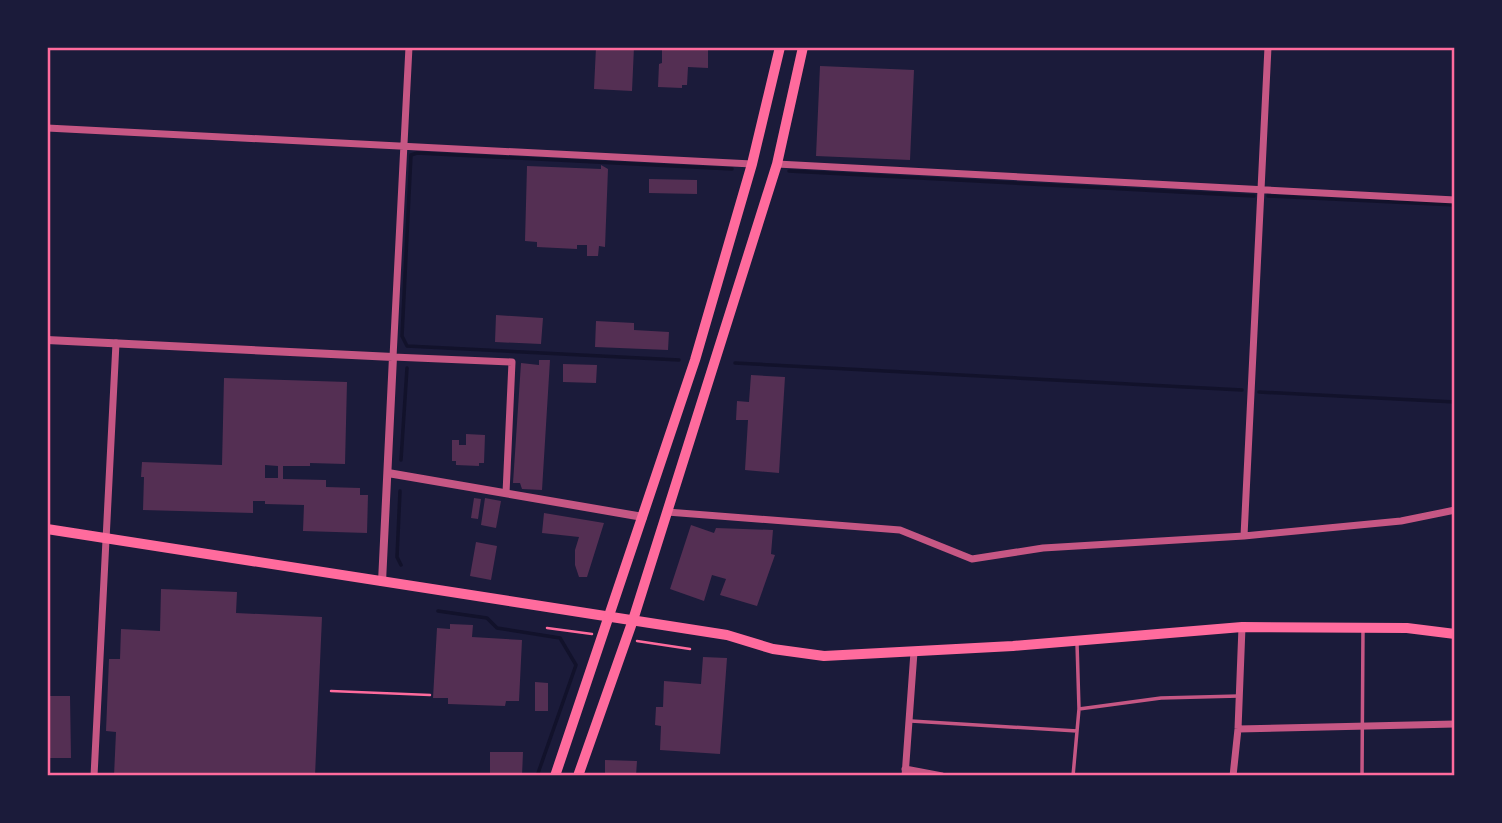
<svg xmlns="http://www.w3.org/2000/svg" width="1502" height="823" font-family="Rubik,sans-serif">
<rect width="100%" height="100%" fill="#1b1b3a"/>
<g fill="none" stroke-linecap="round" stroke-linejoin="round">
<path stroke="#12122b" stroke-width="3.5" d="M 789,171 L 1254,196
M 1268,196 L 1455,205
M 679,360 L 407,346 L 402,336 L 411,155 L 417,153 L 732,169
M 735,363 L 1242,390
M 1259,392 L 1455,402
M 401,460 L 407,368
M 400,491 L 397,557 L 401,565
M 438,611 L 487,618 L 497,628 L 560,638 L 576,665 L 537,776"/>
</g>
<path fill="#542f53" fill-rule="evenodd" d="M 596,47 L 634,47 L 632,91 L 594,89 Z
M 662,47 L 708,47 L 708,68 L 688,67 L 687,85 L 682,85 L 682,88 L 658,87 L 659,64 L 662,63 Z
M 820,66 L 914,70 L 910,160 L 816,156 Z
M 601,165 L 608,169 L 605,247 L 599,246 L 598,256 L 587,256 L 587,245 L 577,245 L 577,249 L 537,247 L 537,242 L 525,241 L 527,166 L 601,169 Z
M 649,179 L 697,180 L 697,194 L 649,193 Z
M 496,315 L 543,318 L 541,344 L 495,342 Z
M 596,321 L 634,323 L 634,330 L 669,332 L 668,350 L 595,347 Z
M 539,360 L 550,360 L 542,490 L 522,489 L 520,483 L 513,483 L 521,363 L 539,365 Z
M 563,364 L 597,365 L 596,383 L 563,382 Z
M 751,375 L 785,377 L 779,473 L 745,470 L 748,420 L 736,420 L 737,401 L 749,402 Z
M 224,378 L 347,382 L 345,464 L 310,463 L 310,466 L 283,466 L 283,479 L 326,480 L 326,487 L 360,488 L 360,495 L 368,495 L 367,533 L 303,531 L 304,505 L 265,504 L 265,501 L 253,501 L 253,513 L 143,510 L 144,477 L 141,477 L 142,462 L 222,465 ZM 265,465 L 278,466 L 278,478 L 265,478 Z
M 466,434 L 485,435 L 484,463 L 479,463 L 479,466 L 456,465 L 456,461 L 452,461 L 452,440 L 459,440 L 459,445 L 466,445 Z
M 474,498 L 481,499 L 478,519 L 471,518 Z
M 485,498 L 501,501 L 496,528 L 481,525 Z
M 544,513 L 604,523 L 587,577 L 579,577 L 575,565 L 575,550 L 579,537 L 542,533 Z
M 691,525 L 714,533 L 716,528 L 773,530 L 771,554 L 775,555 L 757,606 L 720,595 L 726,579 L 712,575 L 704,601 L 670,589 Z
M 476,542 L 497,546 L 491,580 L 470,576 Z
M 161,589 L 237,592 L 236,613 L 322,617 L 315,776 L 114,776 L 116,732 L 106,731 L 109,659 L 120,659 L 121,629 L 160,631 Z
M 450,624 L 473,625 L 472,637 L 522,640 L 519,701 L 506,701 L 505,706 L 448,704 L 448,698 L 433,698 L 437,628 L 450,629 Z
M 703,657 L 727,658 L 720,754 L 660,750 L 661,726 L 655,725 L 656,707 L 663,707 L 664,681 L 701,684 Z
M 535,682 L 548,683 L 548,711 L 535,711 Z
M 47,696 L 70,696 L 71,758 L 47,758 Z
M 490,752 L 523,752 L 522,776 L 490,776 Z
M 605,760 L 637,761 L 636,776 L 605,776 Z"/>
<g fill="none" stroke-linecap="round" stroke-linejoin="round">
<path stroke="#ff6b9d" stroke-width="2.5" d="M 547,628 L 592,634
M 637,641 L 690,649
M 331,691 L 430,695"/>
<path stroke="#c65784" stroke-width="3.5" d="M 1079,709 L 1161,698 L 1239,696
M 911,721 L 1077,731
M 1073,776 L 1079,709 L 1077,643
M 1362,776 L 1363,629"/>
<path stroke="#c65784" stroke-width="7" d="M 409,47 L 393,357 L 512,362 L 506,493
M 47,128 L 752,164
M 777,164 L 1455,200
M 667,512 L 900,530 L 972,559 L 1043,548 L 1244,536 L 1401,521 L 1455,510
M 1244,536 L 1268,47
M 1238,729 L 1455,724
M 905,769 L 942,776
M 94,776 L 116,343
M 905,776 L 914,652
M 1233,776 L 1238,729 L 1242,627"/>
<path stroke="#c65784" stroke-width="8" d="M 47,340 L 393,357 L 382,582
M 388,473 L 643,517"/>
<path stroke="#ff6b9d" stroke-width="10" d="M 47,529 L 727,635 L 773,649 L 824,656 L 1013,646 L 1242,627 L 1407,628 L 1455,634"/>
<path stroke="#ff6b9d" stroke-width="10" d="M 555,776 L 695,360 L 752,164 L 780,47
M 578,776 L 633,620 L 777,164 L 803,47"/>
</g>
<rect width="1502" height="823" fill="none" stroke="#1b1b3a" stroke-width="98"/>
<rect x="49" y="49" width="1404" height="725" fill="none" stroke="#ff6b9d" stroke-width="2.5"/>
</svg>
